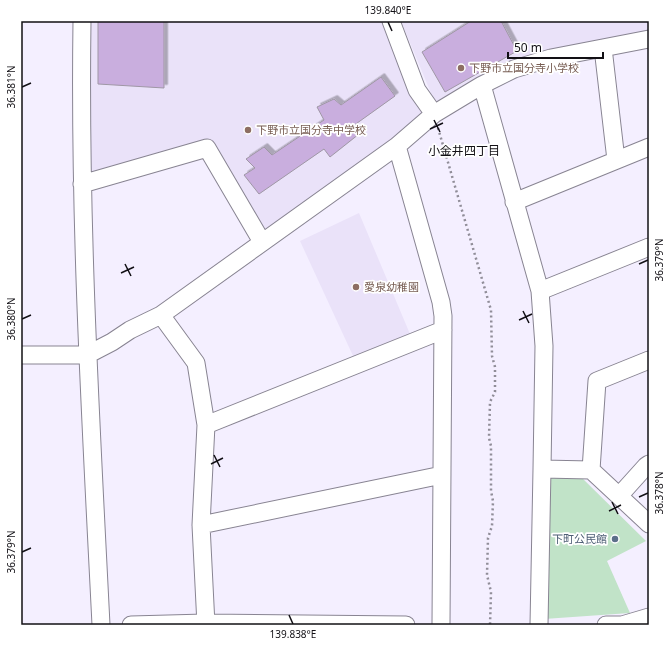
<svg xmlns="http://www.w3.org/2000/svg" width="670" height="646" font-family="'Noto Sans','Noto Sans JP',sans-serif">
<defs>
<filter id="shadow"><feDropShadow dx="3.5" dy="-3.5" stdDeviation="0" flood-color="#0004"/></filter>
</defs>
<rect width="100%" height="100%" fill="#f4efff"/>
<path fill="#eae2f9" d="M 82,21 L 388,21 L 434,114 L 262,242 L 207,148 L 82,184 Z
M 401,21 L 649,21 L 649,33 L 437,101 L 433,98 Z
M 359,213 L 410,334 L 354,358 L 300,241 Z"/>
<path fill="#c1e3c8" d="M 547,477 L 581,477 L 646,541 L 607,561 L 630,613 L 544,619 Z"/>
<path fill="#c9aede" stroke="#9f97a5" filter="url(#shadow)" d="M 98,21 L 164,21 L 164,88 L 98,84 Z
M 471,21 L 501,21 L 517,51 L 445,92 L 422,52 Z
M 381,77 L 395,96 L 353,126 L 359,134 L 330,157 L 324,149 L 259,194 L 244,175 L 255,168 L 246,159 L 264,147 L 272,155 L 324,120 L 317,107 L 334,99 L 341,105 Z"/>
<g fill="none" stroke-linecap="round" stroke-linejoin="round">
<defs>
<path id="minor" d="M 82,21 C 79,223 91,424 101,625
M 391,21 L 417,90 L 434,114
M 603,48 L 616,160
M 482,85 L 540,291 L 544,346 L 542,469 L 539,625
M 397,146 L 441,302 L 443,316 L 441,625
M 82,184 L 207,148 L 262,242
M 514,202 L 649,147
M 540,291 L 649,247
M 161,315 L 196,363 L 206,425 L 201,525 L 206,625
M 21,355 L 87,355 L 112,342 L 130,330 L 161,315 L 397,146 L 434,114 L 482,85 L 514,69 L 551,58 L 649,39
M 649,360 L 597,381 L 591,470 L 649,524
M 206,425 L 443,330
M 542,469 L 591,470
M 619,496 L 646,466 L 649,464
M 201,525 L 442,475
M 131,625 L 205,623 L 406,625
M 606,625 L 622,625 L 649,617"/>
</defs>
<use href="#minor" stroke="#888492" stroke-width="19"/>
<path stroke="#908d98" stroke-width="2.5" stroke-dasharray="2 3" stroke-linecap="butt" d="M 438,128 L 491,310 L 492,356 L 495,367 L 495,392 L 490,402 L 489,438 L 491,446 L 491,491 L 493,501 L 492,526 L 488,538 L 487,575 L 491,592 L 490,625"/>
<use href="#minor" stroke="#fff" stroke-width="17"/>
</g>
<path fill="none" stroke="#121015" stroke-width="1.5" d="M 388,22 L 392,31M 22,87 L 31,83M 434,120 L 440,132M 430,129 L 443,123M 125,264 L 131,276M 639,264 L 648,260M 121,273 L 134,267M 523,311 L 529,323M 22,319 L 31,315M 519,320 L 532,314M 214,455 L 220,467M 211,464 L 223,458M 639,497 L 648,493M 612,502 L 618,514M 609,511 L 621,505M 22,552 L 31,548M 289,615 L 293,624"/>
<g fill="#8d6e63" stroke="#fff" stroke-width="1.5">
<circle cx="461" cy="68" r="4"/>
<circle cx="248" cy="130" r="4"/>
<circle cx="356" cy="287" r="4"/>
</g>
<circle fill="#5c6f8a" stroke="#fff" stroke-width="1.5" cx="615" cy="539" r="4"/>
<g text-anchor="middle" stroke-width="3.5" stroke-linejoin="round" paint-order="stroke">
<g font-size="11" fill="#785e54" stroke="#fff" text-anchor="start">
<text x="469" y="72">下野市立国分寺小学校</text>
<text x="256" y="134">下野市立国分寺中学校</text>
<text x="364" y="291">愛泉幼稚園</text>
</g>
<g font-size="11" fill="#4e5e75" stroke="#fff" text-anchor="end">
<text x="607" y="543">下町公民館</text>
</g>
<g font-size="12" fill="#121015" stroke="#fff">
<text x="464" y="155">小金井四丁目</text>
</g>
</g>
<rect width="670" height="646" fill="none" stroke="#ffffff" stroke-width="44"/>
<path d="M508 52v6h95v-6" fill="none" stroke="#121015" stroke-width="2"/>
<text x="514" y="52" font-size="12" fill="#121015" stroke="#ffffff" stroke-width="3" paint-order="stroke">50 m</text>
<rect x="22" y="22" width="626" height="602" fill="none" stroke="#121015" stroke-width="1.5"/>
<g font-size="10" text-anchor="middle" fill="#121015">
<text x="388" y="14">139.840°E</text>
<text transform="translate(11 87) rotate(-90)" y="4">36.381°N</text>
<text transform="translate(659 260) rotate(-90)" y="4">36.379°N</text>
<text transform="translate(11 319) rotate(-90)" y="4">36.380°N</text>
<text transform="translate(659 493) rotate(-90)" y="4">36.378°N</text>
<text transform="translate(11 552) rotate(-90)" y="4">36.379°N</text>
<text x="293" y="638">139.838°E</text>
</g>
</svg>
